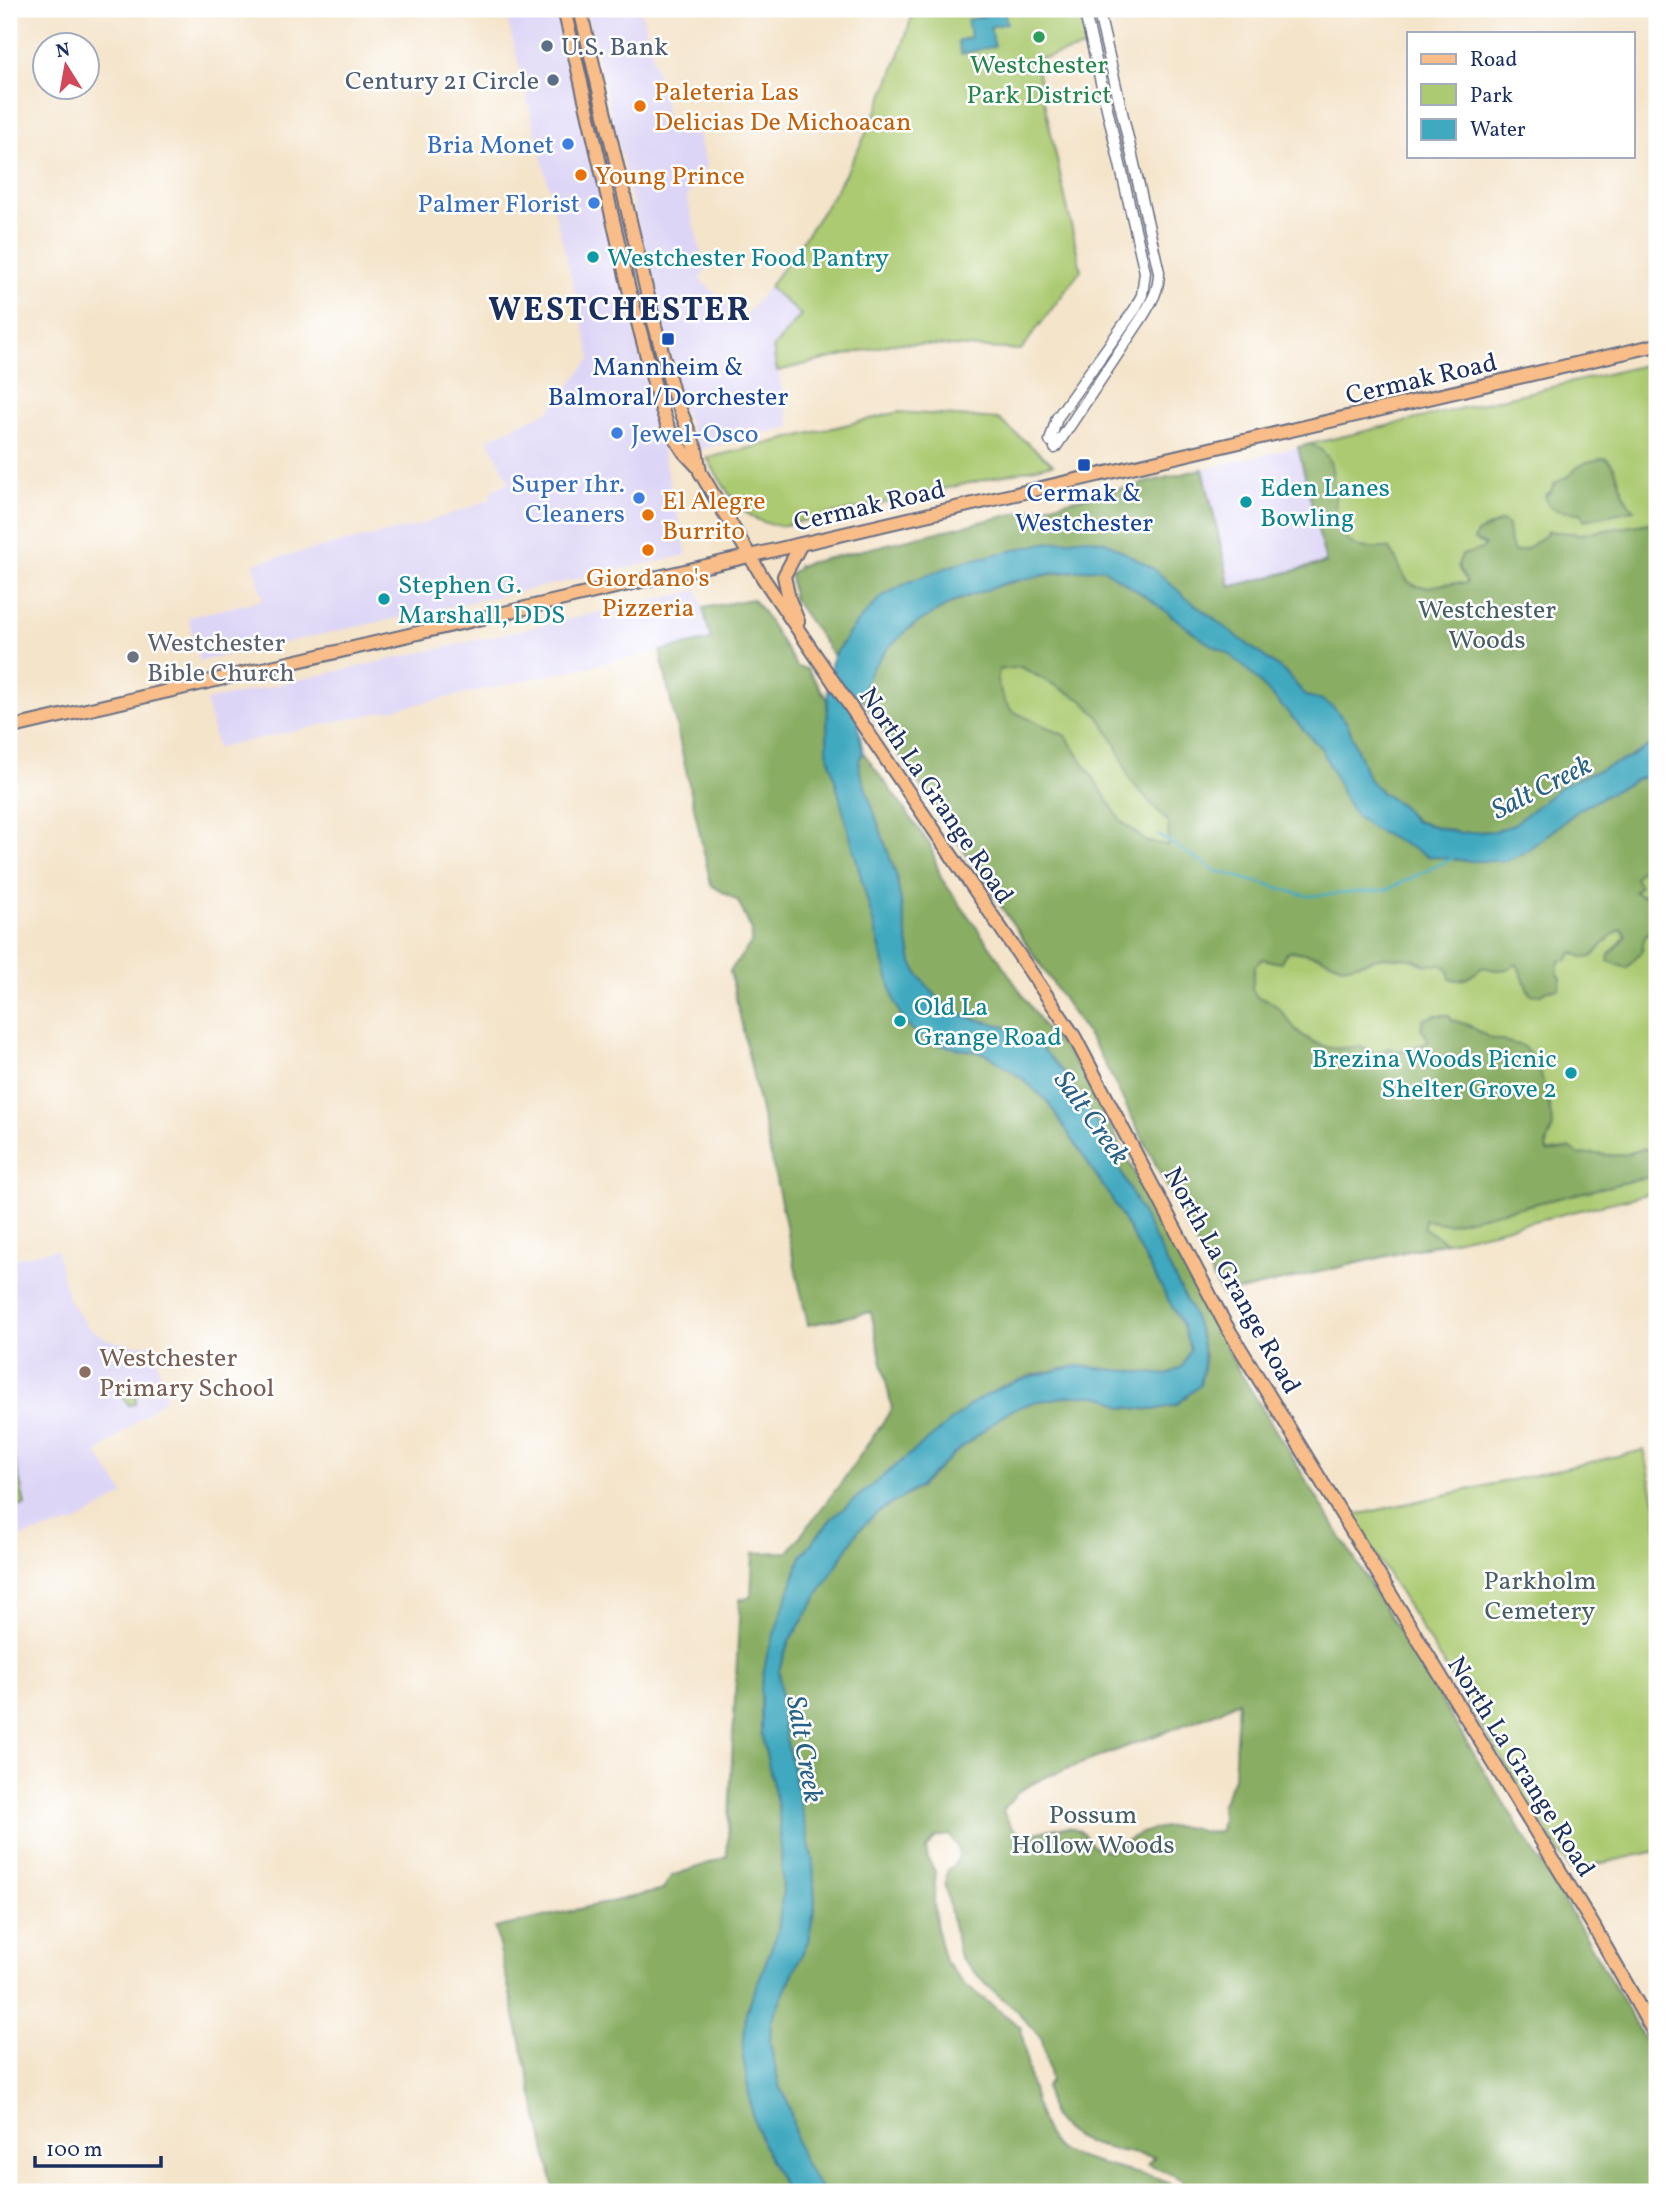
<svg xmlns="http://www.w3.org/2000/svg" width="1666" height="2201" font-family="Vollkorn,serif">
<rect width="100%" height="100%" fill="#fff"/>
<filter id="ink" filterUnits="userSpaceOnUse"><feTurbulence type="fractalNoise" baseFrequency=".0143" numOctaves="2"/><feDisplacementMap in="SourceGraphic" scale="14" xChannelSelector="R" yChannelSelector="G"/><feConvolveMatrix kernelMatrix="1 2 1 2 8 2 1 2 1" color-interpolation-filters="sRGB"/></filter>
<filter id="wash" filterUnits="userSpaceOnUse"><feTurbulence type="fractalNoise" baseFrequency=".00686" numOctaves="4" result="noise"/><feDisplacementMap in="SourceGraphic" scale="28" xChannelSelector="R" yChannelSelector="G"/><feGaussianBlur stdDeviation="1.57" result="paint"/><feColorMatrix in="noise" values="0 0 0 0 0 0 0 0 0 0 0 0 0 0 0 0 0 1.4 0 .05"/><feComposite in="paint" operator="in"/></filter>
<g filter="url(#wash)">
<rect width="100%" height="100%" fill="#f4e4ca"/>
<path fill="#ddd5f6" d="M 505,9 L 558,9 L 687,555 L 199,661 L 188,617 L 263,600 L 254,563 L 417,526 L 490,500 L 491,491 L 509,482 L 488,439 L 550,410 L 591,358 Z
M 586,9 L 641,9 L 670,129 L 682,134 L 697,131 L 707,166 L 687,197 L 701,253 L 712,263 L 699,279 L 743,318 L 769,287 L 802,315 L 773,350 L 791,427 L 700,449 L 682,407 Z
M 1298,447 L 1327,563 L 1230,587 L 1203,469 Z
M 698,590 L 711,640 L 217,748 L 206,701 Z
M 56,1249 L 68,1299 L 88,1327 L 107,1339 L 118,1342 L 140,1345 L 154,1344 L 166,1398 L 97,1453 L 124,1494 L 77,1522 L 9,1540 L 9,1260 Z"/>
<path fill="#acca71" stroke="#647c68" stroke-width="2" d="M 914,9 L 1079,9 L 1088,47 L 1035,60 L 1081,270 L 1021,350 L 896,343 L 777,371 L 773,348 L 801,315 L 769,287 C 792,255 816,223 836,190 C 869,133 896,72 914,9 Z
M 1657,362 L 1657,741 L 1459,833 L 1414,821 L 1352,741 L 855,625 L 833,657 L 798,566 L 1203,469 L 1230,587 L 1327,562 L 1298,447 Z
M 899,412 L 998,419 L 1053,464 L 781,526 C 740,523 726,489 707,458 Z
M 955,601 L 1468,861 L 1657,774 L 1657,1192 L 1222,1295 L 1099,1052 L 860,696 Z
M 129,1384 L 137,1389 L 135,1404 L 129,1405 L 121,1394 L 125,1385 Z
M 9,1434 L 25,1505 L 9,1509 Z
M 1644,1450 L 1657,1509 L 1657,1851 L 1570,1870 L 1352,1516 Z"/>
<path fill="#89ae63" stroke="#526e60" stroke-width="2" fill-rule="evenodd" d="M 1311,444 C 1318,448 1324,451 1328,458 C 1341,481 1325,540 1361,547 C 1370,549 1380,548 1389,548 C 1397,557 1402,576 1409,582 C 1424,595 1448,578 1464,584 L 1467,582 C 1461,569 1454,571 1462,555 L 1482,549 L 1485,545 L 1474,540 L 1477,533 L 1502,521 L 1508,525 L 1510,544 L 1514,552 C 1527,552 1535,542 1546,535 L 1547,531 L 1581,534 L 1657,522 L 1657,741 L 1629,758 L 1565,784 L 1514,825 L 1495,831 L 1459,833 L 1416,821 L 1400,804 L 1383,794 L 1368,778 L 1347,723 L 1322,700 L 1306,696 L 1287,674 L 1185,597 L 1154,569 L 1000,554 L 962,562 L 911,581 L 881,597 L 855,625 L 833,655 L 793,598 L 790,574 L 804,564 L 1203,469 L 1230,587 L 1326,563 L 1298,447 Z
M 1605,458 C 1620,465 1618,494 1634,510 L 1584,520 L 1581,513 C 1566,512 1548,513 1545,496 L 1551,491 L 1554,484 L 1571,474 L 1578,467 L 1587,462 Z
M 1102,568 L 1151,600 L 1205,641 L 1229,654 L 1250,672 L 1322,749 L 1345,799 L 1428,856 L 1468,861 L 1506,861 L 1553,831 L 1580,809 L 1637,779 L 1657,774 L 1657,865 C 1649,865 1639,869 1635,878 L 1640,886 L 1634,892 L 1643,896 L 1653,891 L 1657,895 L 1657,928 L 1648,933 L 1644,939 L 1642,951 L 1627,968 L 1608,961 L 1609,955 L 1626,936 L 1622,929 L 1611,936 L 1592,957 L 1584,958 L 1573,952 L 1567,960 L 1559,961 L 1557,972 L 1561,978 L 1559,989 L 1547,990 L 1540,995 L 1530,994 L 1517,964 C 1505,972 1496,971 1483,967 C 1472,975 1465,983 1450,979 L 1448,969 L 1442,965 L 1423,964 L 1412,959 L 1383,957 L 1344,967 L 1319,956 L 1292,951 L 1286,953 L 1280,963 L 1262,959 L 1255,966 L 1252,989 L 1257,997 C 1286,1003 1284,1025 1307,1038 C 1314,1043 1325,1047 1333,1048 C 1351,1050 1357,1041 1375,1054 L 1388,1048 L 1399,1051 L 1427,1043 L 1428,1039 L 1421,1028 L 1423,1020 L 1435,1015 L 1449,1015 L 1452,1020 L 1468,1025 L 1490,1038 L 1523,1046 C 1528,1052 1534,1060 1539,1068 C 1541,1072 1553,1122 1553,1126 C 1551,1135 1544,1141 1547,1152 L 1570,1148 L 1580,1155 C 1595,1151 1607,1157 1621,1155 C 1636,1153 1639,1146 1656,1150 L 1657,1175 L 1448,1224 L 1424,1220 L 1424,1228 L 1446,1242 L 1222,1295 L 1099,1052 L 860,696 C 864,688 866,679 870,671 C 877,657 890,646 902,635 C 957,588 1031,575 1102,568 ZM 1021,667 L 1082,700 L 1099,717 L 1117,746 L 1130,780 L 1169,823 L 1168,845 L 1147,842 L 1121,821 L 1066,736 L 1012,711 L 1005,702 L 997,682 L 999,670 Z
M 752,599 L 761,609 L 797,667 L 807,669 L 827,699 L 827,750 L 894,1000 L 905,1024 L 930,1043 L 987,1054 L 1023,1079 L 1047,1101 L 1113,1201 L 1183,1326 L 1190,1349 L 1183,1366 L 1167,1375 L 1077,1366 L 1033,1375 L 1003,1386 L 974,1403 L 832,1518 L 801,1556 L 787,1600 L 761,1732 L 779,1811 L 783,1890 L 778,1931 L 746,2013 L 743,2055 L 752,2114 L 765,2150 L 786,2192 L 555,2192 L 495,1928 L 663,1890 L 671,1876 L 727,1857 L 740,1599 L 751,1597 L 753,1553 L 788,1552 L 841,1483 L 892,1409 L 871,1312 L 808,1325 L 730,971 L 751,943 L 752,931 L 738,901 L 711,885 L 660,651 L 711,640 L 703,608 Z
M 863,752 L 930,845 L 941,878 L 994,952 L 1048,1033 L 1064,1046 L 1087,1082 L 1238,1369 L 1586,1937 L 1657,2062 L 1657,2192 L 1196,2192 C 1183,2177 1165,2171 1147,2165 L 1154,2157 C 1122,2150 1067,2148 1052,2113 C 1048,2105 1047,2095 1046,2087 L 1051,2081 L 1042,2039 L 1016,2010 L 989,1987 L 960,1957 L 945,1885 L 947,1871 C 963,1860 962,1848 949,1835 L 936,1837 L 926,1849 L 928,1860 L 935,1871 L 934,1901 L 937,1931 L 945,1962 L 965,1985 L 1021,2027 C 1026,2056 1035,2134 1060,2150 C 1073,2158 1110,2166 1127,2171 C 1145,2176 1167,2179 1182,2192 L 823,2192 C 815,2180 805,2167 800,2153 C 793,2135 792,2100 780,2089 L 770,2043 L 771,2021 L 808,1941 L 815,1907 L 813,1862 L 783,1726 L 779,1670 L 789,1642 L 858,1531 L 875,1514 L 919,1488 L 955,1453 L 1007,1412 L 1034,1402 L 1070,1396 L 1097,1396 L 1109,1399 L 1122,1407 L 1153,1410 L 1176,1405 L 1200,1385 L 1205,1355 L 1191,1310 L 1094,1119 L 1003,1026 L 967,1017 L 940,1001 L 919,976 L 912,963 L 896,875 L 860,772 L 859,761 ZM 1238,1701 L 1234,1778 L 1221,1806 L 1222,1818 L 1220,1831 C 1202,1836 1199,1828 1183,1827 C 1155,1824 1132,1836 1110,1851 C 1105,1849 1098,1849 1094,1846 C 1087,1840 1083,1830 1073,1828 C 1042,1822 1019,1855 1003,1810 L 1019,1791 L 1046,1777 L 1218,1712 Z"/>
<path fill="#3fa9bf" stroke="#2d6c8e" stroke-width="2" d="M 1004,11 L 1007,23 L 990,27 L 995,46 L 961,54 L 958,41 L 971,37 L 967,20 Z
M 1086,538 L 1106,542 L 1154,569 L 1185,597 L 1287,674 L 1306,696 L 1322,700 L 1334,708 L 1347,723 L 1368,778 L 1383,794 L 1400,804 L 1414,821 L 1459,833 L 1495,831 L 1513,825 L 1564,784 L 1629,758 L 1657,741 L 1657,774 L 1637,779 L 1580,809 L 1524,853 L 1506,861 L 1468,861 L 1428,856 L 1373,829 L 1355,815 L 1345,799 L 1322,749 L 1250,672 L 1229,654 L 1205,641 L 1151,600 L 1102,568 L 1054,573 L 1006,583 L 955,601 L 912,626 L 888,648 L 871,670 L 860,697 L 859,732 L 863,752 L 859,761 L 860,772 L 896,875 L 912,963 L 919,976 L 940,1001 L 967,1017 L 1003,1026 L 1042,1048 L 1064,1073 L 1094,1119 L 1191,1310 C 1203,1339 1207,1353 1200,1385 L 1176,1405 L 1153,1410 L 1122,1407 L 1109,1399 L 1097,1396 L 1070,1396 L 1034,1402 L 1007,1412 L 955,1453 L 918,1488 L 875,1514 L 858,1531 L 789,1642 L 779,1670 L 783,1725 L 813,1862 L 815,1907 L 808,1941 L 771,2021 L 770,2043 L 780,2089 C 792,2100 793,2135 800,2153 C 805,2167 815,2180 823,2192 L 786,2192 L 765,2150 L 752,2114 L 743,2055 L 746,2013 L 778,1931 L 783,1890 L 779,1811 L 761,1732 L 761,1687 L 767,1655 L 801,1556 L 832,1518 L 974,1402 L 1003,1386 L 1033,1376 L 1077,1366 L 1167,1375 L 1183,1366 L 1190,1349 L 1183,1326 L 1113,1201 L 1047,1101 L 1023,1079 L 987,1054 L 930,1043 L 905,1024 L 894,1000 L 827,750 L 828,680 L 833,657 L 855,625 L 881,597 L 911,581 L 962,562 L 1045,543 Z"/>
<g fill="none" stroke-linecap="round" stroke-linejoin="round">
<path stroke="#3fa9bf" stroke-width="2.5" d="M 1158,835 L 1216,871 L 1308,896 L 1386,890 L 1453,858"/>
</g>
</g>
<g filter="url(#ink)">
<g fill="none" stroke-linecap="round" stroke-linejoin="round">
<defs>
<path id="minor" d="M 1050,441 L 1057,418 L 1135,309 L 1142,295 L 1145,272 L 1084,9
M 1055,448 L 1143,316 C 1152,301 1159,290 1159,272 L 1098,9"/>
<path id="major" d="M 564,9 L 629,289 L 658,398 L 668,427 L 684,452 L 698,467
M 580,9 L 654,322 L 673,392 L 696,449 L 700,472 L 763,578 L 1074,1036 L 1224,1322 L 1593,1925 L 1657,2038
M 798,621 L 789,599 L 784,576 L 801,544
M 9,728 L 1657,345"/>
</defs>
<use href="#minor" stroke="#676e84" stroke-width="13"/>
<use href="#major" stroke="#676e84" stroke-width="16"/>
<use href="#minor" stroke="#fff" stroke-width="10"/>
<use href="#major" stroke="#f8bd89" stroke-width="12"/>
</g>
</g>
<circle fill="#2e9e5b" stroke="#fff" stroke-width="2.5" cx="1039" cy="37" r="7"/>
<g fill="#5c6f8a" stroke="#fff" stroke-width="2.5">
<circle cx="547" cy="46" r="7"/>
<circle cx="553" cy="80" r="7"/>
</g>
<g fill="#e8710a" stroke="#fff" stroke-width="2.5">
<circle cx="640" cy="106" r="7"/>
<circle cx="581" cy="175" r="7"/>
<circle cx="648" cy="515" r="7"/>
<circle cx="648" cy="550" r="7"/>
</g>
<g fill="#3f7fe0" stroke="#fff" stroke-width="2.5">
<circle cx="568" cy="144" r="7"/>
<circle cx="594" cy="203" r="7"/>
<circle cx="617" cy="433" r="7"/>
<circle cx="639" cy="498" r="7"/>
</g>
<g fill="#0f9aa8" stroke="#fff" stroke-width="2.5">
<circle cx="593" cy="257" r="7"/>
<circle cx="1246" cy="502" r="7"/>
<circle cx="384" cy="599" r="7"/>
<circle cx="900" cy="1021" r="7"/>
<circle cx="1571" cy="1073" r="7"/>
</g>
<g fill="#1a4fb4" stroke="#fff" stroke-width="2.5">
<rect x="661" y="332" width="14" height="14" rx="3.5"/>
<rect x="1077" y="458" width="14" height="14" rx="3.5"/>
</g>
<circle fill="#6b7280" stroke="#fff" stroke-width="2.5" cx="133" cy="657" r="7"/>
<circle fill="#8d6e63" stroke="#fff" stroke-width="2.5" cx="85" cy="1372" r="7"/>
<g text-anchor="middle" stroke-width="5" stroke-linejoin="round" paint-order="stroke">
<g font-size="26" fill="#4e5e75" stroke="#fff" text-anchor="start">
<text x="561" y="55">U.S. Bank</text>
<text x="539" y="89" text-anchor="end">Century 21 Circle</text>
</g>
<g font-size="26" fill="#27864d" stroke="#fff">
<text x="1039" y="73">Westchester<tspan x="1039" dy="30">Park District</tspan></text>
</g>
<g font-size="26" fill="#c56008" stroke="#fff" text-anchor="start">
<text x="654" y="100">Paleteria Las<tspan x="654" dy="30">Delicias De Michoacan</tspan></text>
<text x="595" y="184">Young Prince</text>
<text x="662" y="509">El Alegre<tspan x="662" dy="30">Burrito</tspan></text>
<text x="648" y="586" text-anchor="middle">Giordano's<tspan x="648" dy="30">Pizzeria</tspan></text>
</g>
<g font-size="26" fill="#366cbe" stroke="#fff" text-anchor="end">
<text x="554" y="153">Bria Monet</text>
<text x="580" y="212">Palmer Florist</text>
<text x="631" y="442" text-anchor="start">Jewel-Osco</text>
<text x="625" y="492">Super 1hr.<tspan x="625" dy="30">Cleaners</tspan></text>
</g>
<g font-size="26" fill="#0d838f" stroke="#fff" text-anchor="start">
<text x="607" y="266">Westchester Food Pantry</text>
<text x="1260" y="496">Eden Lanes<tspan x="1260" dy="30">Bowling</tspan></text>
<text x="398" y="593">Stephen G.<tspan x="398" dy="30">Marshall, DDS</tspan></text>
<text x="914" y="1015">Old La<tspan x="914" dy="30">Grange Road</tspan></text>
<text x="1557" y="1067" text-anchor="end">Brezina Woods Picnic<tspan x="1557" dy="30">Shelter Grove 2</tspan></text>
</g>
<g font-size="26" fill="#164399" stroke="#fff">
<text x="668" y="375">Mannheim &amp;<tspan x="668" dy="30">Balmoral/Dorchester</tspan></text>
<text x="1084" y="501">Cermak &amp;<tspan x="1084" dy="30">Westchester</tspan></text>
</g>
<g font-size="26" fill="#1b2f5e" stroke="#fff">
<text transform="translate(1421 378) rotate(-13)" y="9">Cermak Road</text>
<text transform="translate(869 505) rotate(-13)" y="9">Cermak Road</text>
<text transform="translate(937 795) rotate(56)" y="9">North La Grange Road</text>
<text transform="translate(1233 1280) rotate(61)" y="9">North La Grange Road</text>
<text transform="translate(1522 1766) rotate(58)" y="9">North La Grange Road</text>
</g>
<g font-size="26" fill="#465e64" stroke="#fff">
<text x="1487" y="618">Westchester<tspan x="1487" dy="30">Woods</tspan></text>
<text x="1540" y="1589">Parkholm<tspan x="1540" dy="30">Cemetery</tspan></text>
<text x="1093" y="1823">Possum<tspan x="1093" dy="30">Hollow Woods</tspan></text>
</g>
<g font-size="26" fill="#5b616d" stroke="#fff" text-anchor="start">
<text x="147" y="651">Westchester<tspan x="147" dy="30">Bible Church</tspan></text>
</g>
<g font-size="26" fill="#785e54" stroke="#fff" text-anchor="start">
<text x="99" y="1366">Westchester<tspan x="99" dy="30">Primary School</tspan></text>
</g>
<g font-size="28" font-style="italic" fill="#296085" stroke="#fff">
<text transform="translate(1541 786) rotate(-27)" y="10">Salt Creek</text>
<text transform="translate(1093 1117) rotate(54)" y="10">Salt Creek</text>
<text transform="translate(806 1749) rotate(80)" y="10">Salt Creek</text>
</g>
<g font-size="33" font-weight="bold" letter-spacing="2" fill="#1b2f5e" stroke="#fff">
<text x="620" y="320">WESTCHESTER</text>
</g>
</g>
<rect width="1666" height="2201" fill="none" stroke="#fff" stroke-width="35"/>
<rect x="1407" y="32" width="228" height="126" fill="#ffffff" stroke="#a4acbf" stroke-width="2"/>
<rect x="1421" y="54" width="35" height="10" fill="#f8bd89" stroke="#a4acbf" stroke-width="2"/>
<text x="1470" y="66" font-size="21" fill="#1b2f5e">Road</text>
<rect x="1421" y="84" width="35" height="21" fill="#acca71" stroke="#a4acbf" stroke-width="2"/>
<text x="1470" y="102" font-size="21" fill="#1b2f5e">Park</text>
<rect x="1421" y="119" width="35" height="21" fill="#3fa9bf" stroke="#a4acbf" stroke-width="2"/>
<text x="1470" y="136" font-size="21" fill="#1b2f5e">Water</text>
<g transform="translate(66 66) rotate(349)"><circle r="33" fill="#ffffff" stroke="#a4acbf" stroke-width="2"/>
<path d="M0-5L12 26L0 18L-12 26Z" fill="#d1495b"/>
<text y="-10" font-size="19" font-weight="bold" text-anchor="middle" fill="#1b2f5e">N</text>
</g>
<path d="M35 2156v10h126v-10" fill="none" stroke="#1b2f5e" stroke-width="3.5"/>
<text x="46" y="2156" font-size="21" fill="#1b2f5e" stroke="#ffffff" stroke-width="5" paint-order="stroke">100 m</text>
</svg>
